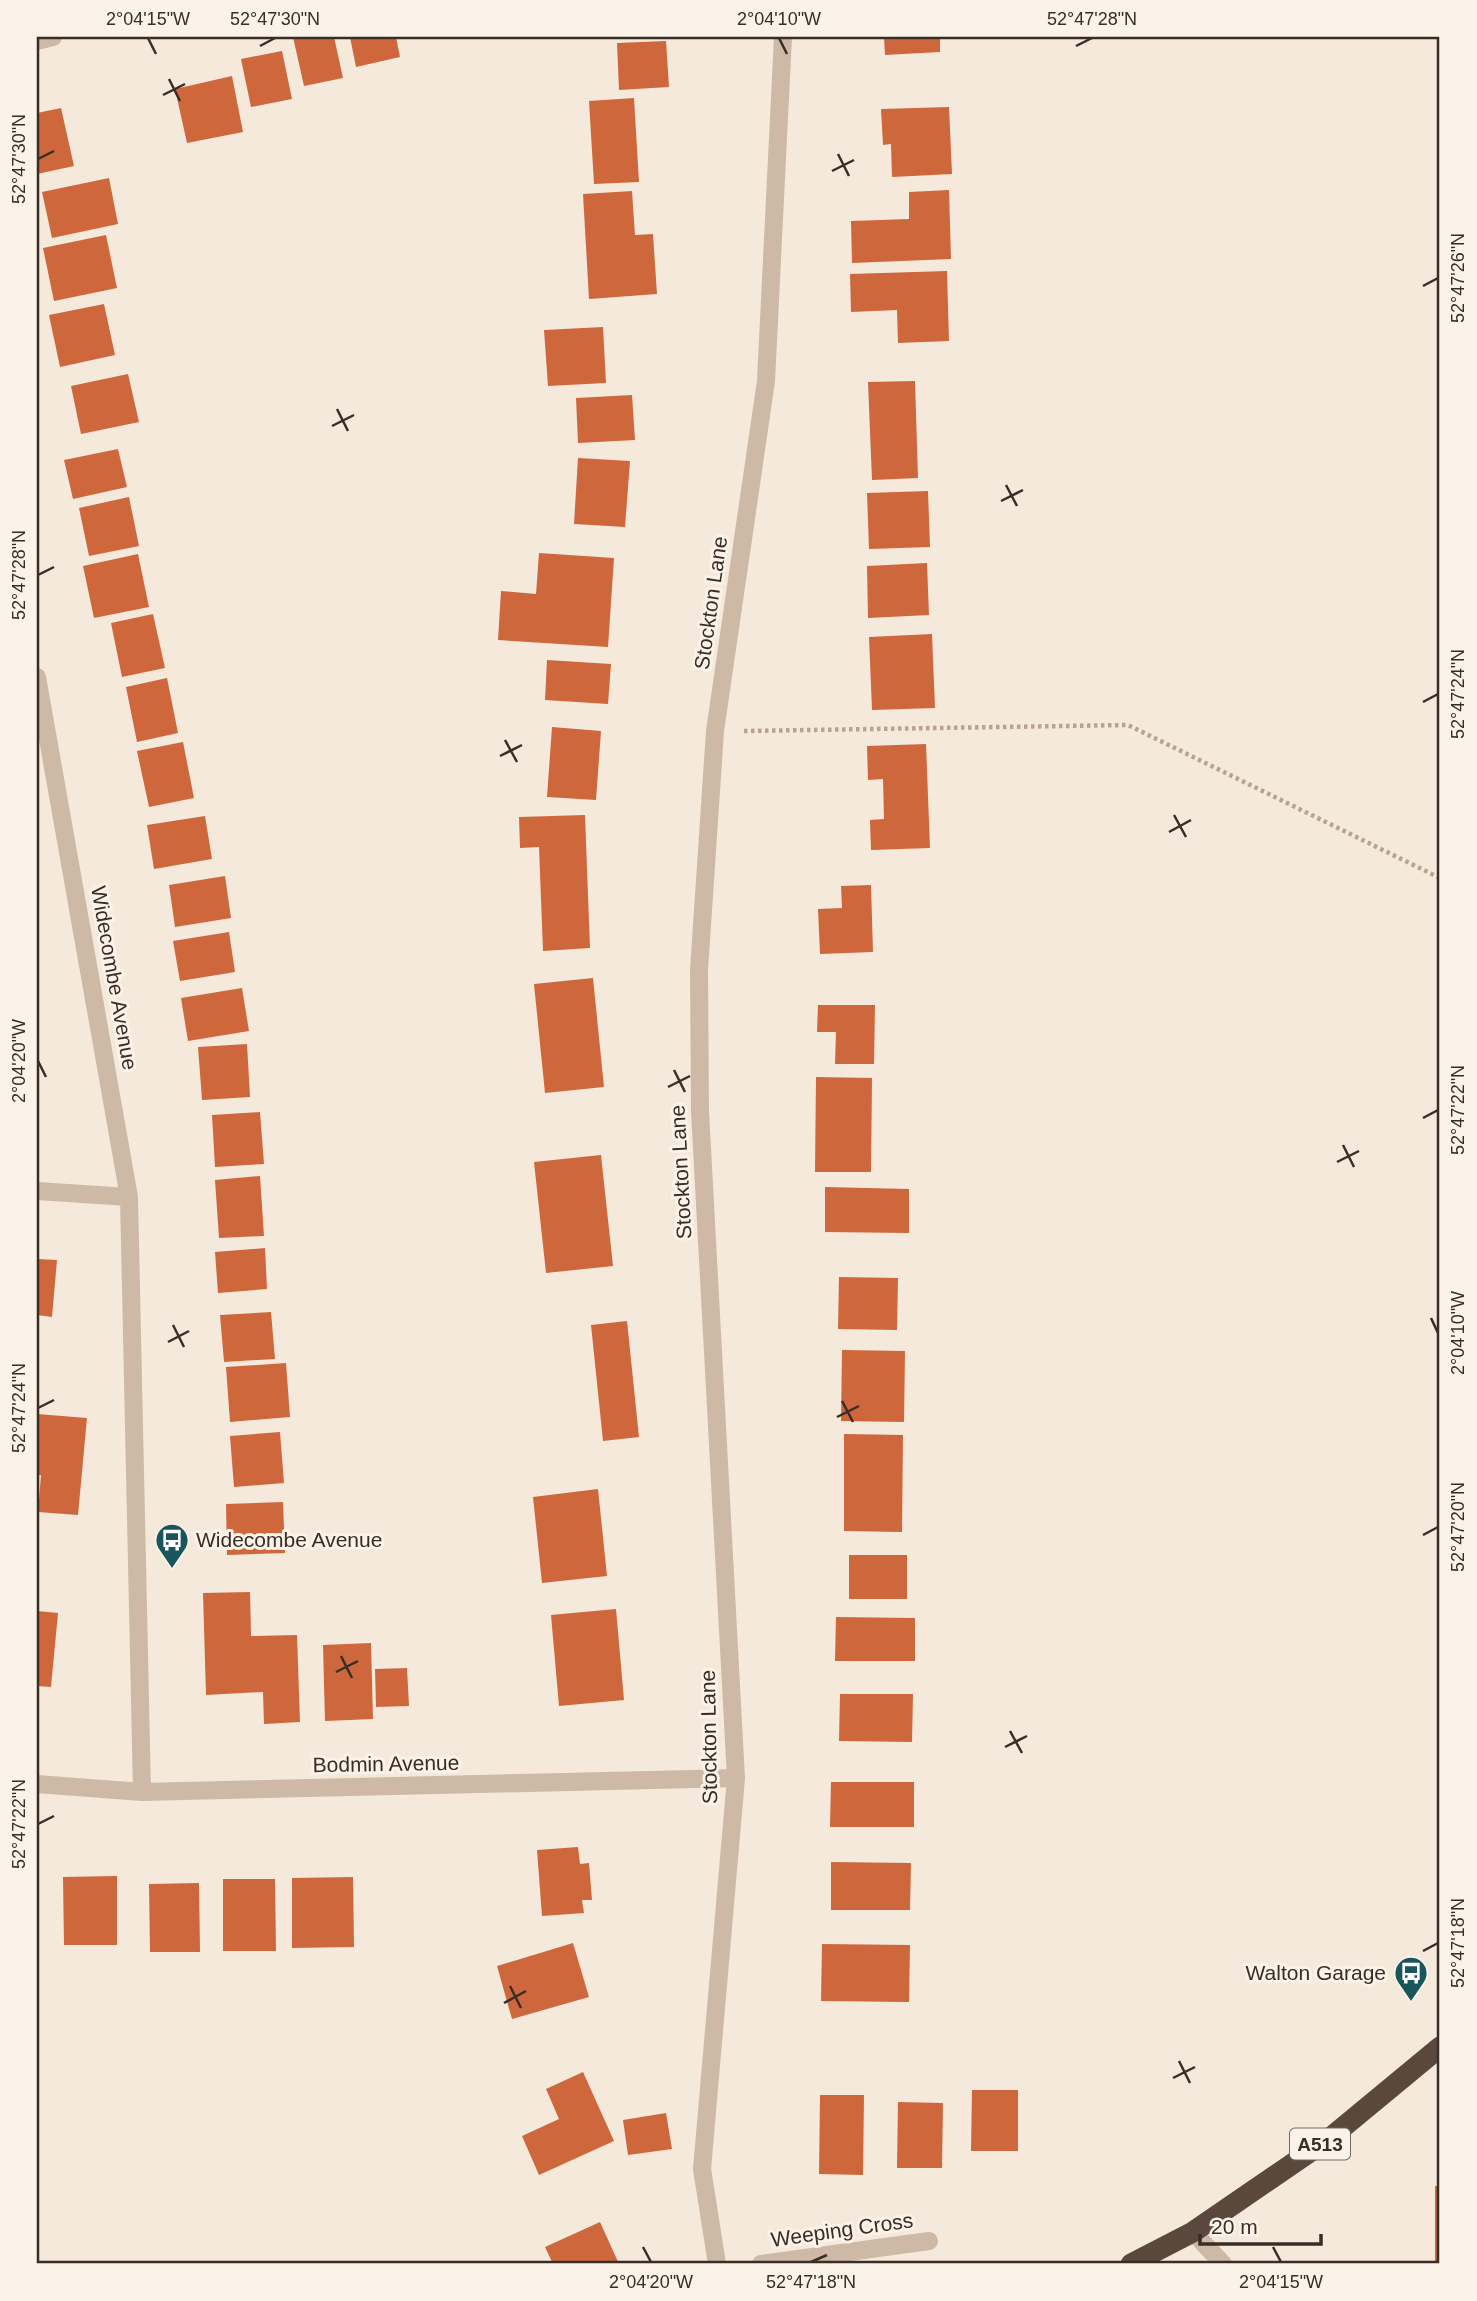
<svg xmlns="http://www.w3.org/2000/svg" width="1477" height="2301" font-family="Arial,sans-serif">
<rect width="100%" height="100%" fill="#f4e9da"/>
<path fill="#cf673d" d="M 293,37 L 334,37 L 343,78 L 304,86 Z
M 350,37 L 396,37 L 400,57 L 356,67 Z
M 884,37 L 940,37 L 940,52 L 885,55 Z
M 666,41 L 669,87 L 619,90 L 617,43 Z
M 282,51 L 292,99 L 251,107 L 241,59 Z
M 232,76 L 243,132 L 187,143 L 175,89 Z
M 634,98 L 639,182 L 594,184 L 589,101 Z
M 949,107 L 952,174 L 892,177 L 891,144 L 883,145 L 881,109 Z
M 61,108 L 74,166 L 37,174 L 37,113 Z
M 109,178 L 118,224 L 52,238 L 42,192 Z
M 949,190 L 951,259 L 852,263 L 851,221 L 909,219 L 909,192 Z
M 632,191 L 635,235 L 653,234 L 657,294 L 589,299 L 583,194 Z
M 106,235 L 117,288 L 54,301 L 43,248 Z
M 947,271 L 949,341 L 898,343 L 897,310 L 851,312 L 850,274 Z
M 104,304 L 115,355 L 60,367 L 49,315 Z
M 603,327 L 606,383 L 548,386 L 544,330 Z
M 128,374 L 139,422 L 81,434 L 71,386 Z
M 915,381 L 918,478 L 872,480 L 868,382 Z
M 632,395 L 635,440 L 578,443 L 576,398 Z
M 118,449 L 127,487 L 73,499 L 64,460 Z
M 578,458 L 630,461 L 625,527 L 574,524 Z
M 928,491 L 930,547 L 869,549 L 867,493 Z
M 129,497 L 139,546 L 89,556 L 79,508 Z
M 539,553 L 614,558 L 608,647 L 498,640 L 501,591 L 536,594 Z
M 138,554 L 149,607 L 94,618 L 83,566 Z
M 927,563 L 929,615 L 868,618 L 867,566 Z
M 153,614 L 165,668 L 122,677 L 111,623 Z
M 932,634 L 935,708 L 872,710 L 869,637 Z
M 547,660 L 611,664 L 608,704 L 545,700 Z
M 167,678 L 178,733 L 137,742 L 126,687 Z
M 552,727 L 601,731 L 596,800 L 547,797 Z
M 183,742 L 194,798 L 149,807 L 137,751 Z
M 926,744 L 930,848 L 871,850 L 870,820 L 884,819 L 883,779 L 868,780 L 867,746 Z
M 585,815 L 590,948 L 543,951 L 539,847 L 520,848 L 519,817 Z
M 205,816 L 212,859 L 154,869 L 147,825 Z
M 225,876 L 231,918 L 175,927 L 169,885 Z
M 871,885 L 873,952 L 820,954 L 818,909 L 842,908 L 841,886 Z
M 229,932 L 235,972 L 180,981 L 173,941 Z
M 593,978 L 604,1087 L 545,1093 L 534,984 Z
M 242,988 L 249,1031 L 188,1041 L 181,998 Z
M 818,1005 L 875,1005 L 874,1064 L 835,1064 L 836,1032 L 817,1032 Z
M 247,1044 L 250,1097 L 202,1100 L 198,1047 Z
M 816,1077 L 872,1078 L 871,1172 L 815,1172 Z
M 260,1112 L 264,1164 L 215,1167 L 212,1115 Z
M 601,1155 L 613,1266 L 546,1273 L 534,1162 Z
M 260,1176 L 264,1236 L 219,1238 L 215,1180 Z
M 825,1187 L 909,1189 L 909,1233 L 825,1232 Z
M 265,1248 L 267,1289 L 218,1293 L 215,1252 Z
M 37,1259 L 57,1260 L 52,1317 L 37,1315 Z
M 839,1277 L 898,1278 L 897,1330 L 838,1329 Z
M 271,1312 L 275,1359 L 224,1362 L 220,1315 Z
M 627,1321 L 639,1437 L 603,1441 L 591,1325 Z
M 842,1350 L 905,1351 L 904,1422 L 841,1421 Z
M 286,1363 L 290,1417 L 230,1422 L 226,1367 Z
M 37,1414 L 87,1418 L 78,1515 L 38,1512 L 41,1475 L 37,1475 Z
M 280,1432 L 284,1483 L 234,1487 L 230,1436 Z
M 844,1434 L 903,1435 L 902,1532 L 844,1531 Z
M 598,1489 L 607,1576 L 542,1583 L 533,1497 Z
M 283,1502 L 285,1553 L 227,1555 L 226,1504 Z
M 849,1555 L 907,1555 L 907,1599 L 849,1599 Z
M 250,1592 L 251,1636 L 297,1635 L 300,1722 L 264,1724 L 263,1692 L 206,1695 L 203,1593 Z
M 616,1609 L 624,1700 L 559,1706 L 551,1615 Z
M 37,1611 L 58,1613 L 51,1687 L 37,1686 Z
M 836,1617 L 915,1618 L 915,1661 L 835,1661 Z
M 371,1643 L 373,1719 L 325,1721 L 323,1645 Z
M 407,1668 L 409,1706 L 376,1707 L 375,1669 Z
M 840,1694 L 913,1694 L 912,1742 L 839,1741 Z
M 831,1782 L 914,1782 L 914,1827 L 830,1827 Z
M 578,1847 L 580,1864 L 589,1863 L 592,1900 L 582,1900 L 584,1913 L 542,1916 L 537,1850 Z
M 831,1862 L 911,1863 L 910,1910 L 831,1910 Z
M 117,1876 L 117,1945 L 64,1945 L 63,1877 Z
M 353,1877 L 354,1947 L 292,1948 L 292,1878 Z
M 223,1879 L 275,1879 L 276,1951 L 223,1951 Z
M 199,1883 L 200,1952 L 150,1952 L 149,1884 Z
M 573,1943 L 589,1997 L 512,2019 L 497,1966 Z
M 822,1944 L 910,1945 L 909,2002 L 821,2001 Z
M 583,2072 L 614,2141 L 539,2175 L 522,2136 L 559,2119 L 546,2089 Z
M 972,2090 L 1018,2090 L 1018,2151 L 971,2151 Z
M 820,2095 L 864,2095 L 863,2175 L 819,2174 Z
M 898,2102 L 943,2103 L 942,2168 L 897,2168 Z
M 666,2113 L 672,2149 L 628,2155 L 623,2120 Z
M 1435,2186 L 1440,2186 L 1440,2264 L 1435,2264 Z
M 600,2222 L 619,2264 L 553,2264 L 545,2247 Z"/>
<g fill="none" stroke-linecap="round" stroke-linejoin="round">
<path stroke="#b9a38f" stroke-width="4.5" stroke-dasharray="3.5 3.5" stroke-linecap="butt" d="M 744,731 L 1128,725 L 1440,878"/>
<path stroke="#cdb9a5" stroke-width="18" d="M 37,41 L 53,37
M 37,677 L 129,1197 L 142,1792
M 37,1191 L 129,1197
M 37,1784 L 142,1792 L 736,1778
M 1193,2232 L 1223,2264
M 717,2264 L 702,2169 L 736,1778 L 700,1111 L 699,970 L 715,731 L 766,381 L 783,37
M 761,2264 L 929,2241"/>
<path stroke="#5a483d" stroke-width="21" d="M 1131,2264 L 1193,2232 L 1330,2138 L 1440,2047"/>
</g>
<path fill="none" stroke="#382d27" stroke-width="2.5" d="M 148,38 L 156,54M 779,38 L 787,54M 260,46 L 275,38M 1076,46 L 1092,38M 169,79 L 180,101M 163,95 L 185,84M 838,154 L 849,176M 38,159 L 54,151M 832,171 L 854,160M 1423,286 L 1438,278M 337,409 L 348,431M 332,426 L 354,415M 1006,485 L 1017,506M 1001,501 L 1023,490M 38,575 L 54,567M 1423,702 L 1438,694M 505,740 L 517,762M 500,756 L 522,745M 1174,815 L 1186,837M 1169,832 L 1191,820M 38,1061 L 46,1077M 674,1070 L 685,1092M 668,1087 L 690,1076M 1423,1118 L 1438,1110M 1343,1145 L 1354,1167M 1337,1162 L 1359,1151M 1431,1318 L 1438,1333M 173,1325 L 184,1347M 168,1342 L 189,1331M 842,1401 L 853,1422M 38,1408 L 54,1400M 837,1417 L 859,1406M 1423,1535 L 1438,1527M 341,1656 L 352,1678M 336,1672 L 358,1661M 1010,1731 L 1022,1753M 1005,1747 L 1027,1736M 38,1824 L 54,1816M 1423,1951 L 1438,1943M 510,1986 L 521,2008M 504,2003 L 526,1991M 1179,2061 L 1190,2083M 1173,2078 L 1195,2067M 643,2247 L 651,2262M 1273,2247 L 1281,2262M 811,2262 L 827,2255"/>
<defs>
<symbol id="bus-pin" viewBox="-11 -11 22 30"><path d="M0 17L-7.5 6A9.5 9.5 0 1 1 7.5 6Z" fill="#19555d" stroke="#fbf3e7"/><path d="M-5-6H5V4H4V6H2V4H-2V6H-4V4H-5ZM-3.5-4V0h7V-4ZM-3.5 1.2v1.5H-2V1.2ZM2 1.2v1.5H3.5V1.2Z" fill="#fff"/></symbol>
</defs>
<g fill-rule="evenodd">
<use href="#bus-pin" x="153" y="1521" width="38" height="52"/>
<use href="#bus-pin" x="1392" y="1954" width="38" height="52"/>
</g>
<g text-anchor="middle" stroke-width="6" stroke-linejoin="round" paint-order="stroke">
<rect fill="#fbf3e7" stroke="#726861" stroke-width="2" x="1290" y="2128.5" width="60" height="31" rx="5"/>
<g font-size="19" font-weight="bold" fill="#382d27">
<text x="1320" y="2151">A513</text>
</g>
<g font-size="21" fill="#382d27" stroke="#fbf3e7">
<text transform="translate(711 603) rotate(-82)" y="7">Stockton Lane</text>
<text transform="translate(114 978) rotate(80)" y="7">Widecombe Avenue</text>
<text transform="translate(681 1172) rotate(-93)" y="7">Stockton Lane</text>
<text transform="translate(709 1737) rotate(-91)" y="7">Stockton Lane</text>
<text transform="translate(386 1764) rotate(-1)" y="7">Bodmin Avenue</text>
<text transform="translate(842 2230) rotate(-8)" y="7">Weeping Cross</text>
</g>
<g font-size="21" fill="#382d27" stroke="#fbf3e7" text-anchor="start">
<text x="196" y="1547">Widecombe Avenue</text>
<text x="1386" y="1980" text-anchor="end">Walton Garage</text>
</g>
</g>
<rect width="1477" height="2301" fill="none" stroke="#fbf3e7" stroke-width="77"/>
<path d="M1200 2234v10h121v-10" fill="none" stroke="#382d27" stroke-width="3.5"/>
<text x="1211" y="2234" font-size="21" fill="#382d27" stroke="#fbf3e7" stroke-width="5" paint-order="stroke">20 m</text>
<rect x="38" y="38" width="1400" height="2224" fill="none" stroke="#382d27" stroke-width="2.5"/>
<g font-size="18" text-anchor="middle" fill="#382d27">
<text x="148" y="25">2°04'15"W</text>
<text x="275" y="25">52°47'30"N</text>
<text x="779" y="25">2°04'10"W</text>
<text x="1092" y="25">52°47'28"N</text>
<text transform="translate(19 159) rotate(-90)" y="6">52°47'30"N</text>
<text transform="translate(1458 278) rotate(-90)" y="6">52°47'26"N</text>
<text transform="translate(19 575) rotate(-90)" y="6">52°47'28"N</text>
<text transform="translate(1458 694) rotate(-90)" y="6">52°47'24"N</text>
<text transform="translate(19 1061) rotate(-90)" y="6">2°04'20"W</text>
<text transform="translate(1458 1110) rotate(-90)" y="6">52°47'22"N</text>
<text transform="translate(1458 1333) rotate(-90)" y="6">2°04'10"W</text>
<text transform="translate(19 1408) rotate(-90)" y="6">52°47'24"N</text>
<text transform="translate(1458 1527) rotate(-90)" y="6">52°47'20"N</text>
<text transform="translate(19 1824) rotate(-90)" y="6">52°47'22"N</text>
<text transform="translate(1458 1943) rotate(-90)" y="6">52°47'18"N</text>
<text x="651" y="2288">2°04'20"W</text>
<text x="811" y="2288">52°47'18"N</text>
<text x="1281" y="2288">2°04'15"W</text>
</g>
</svg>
